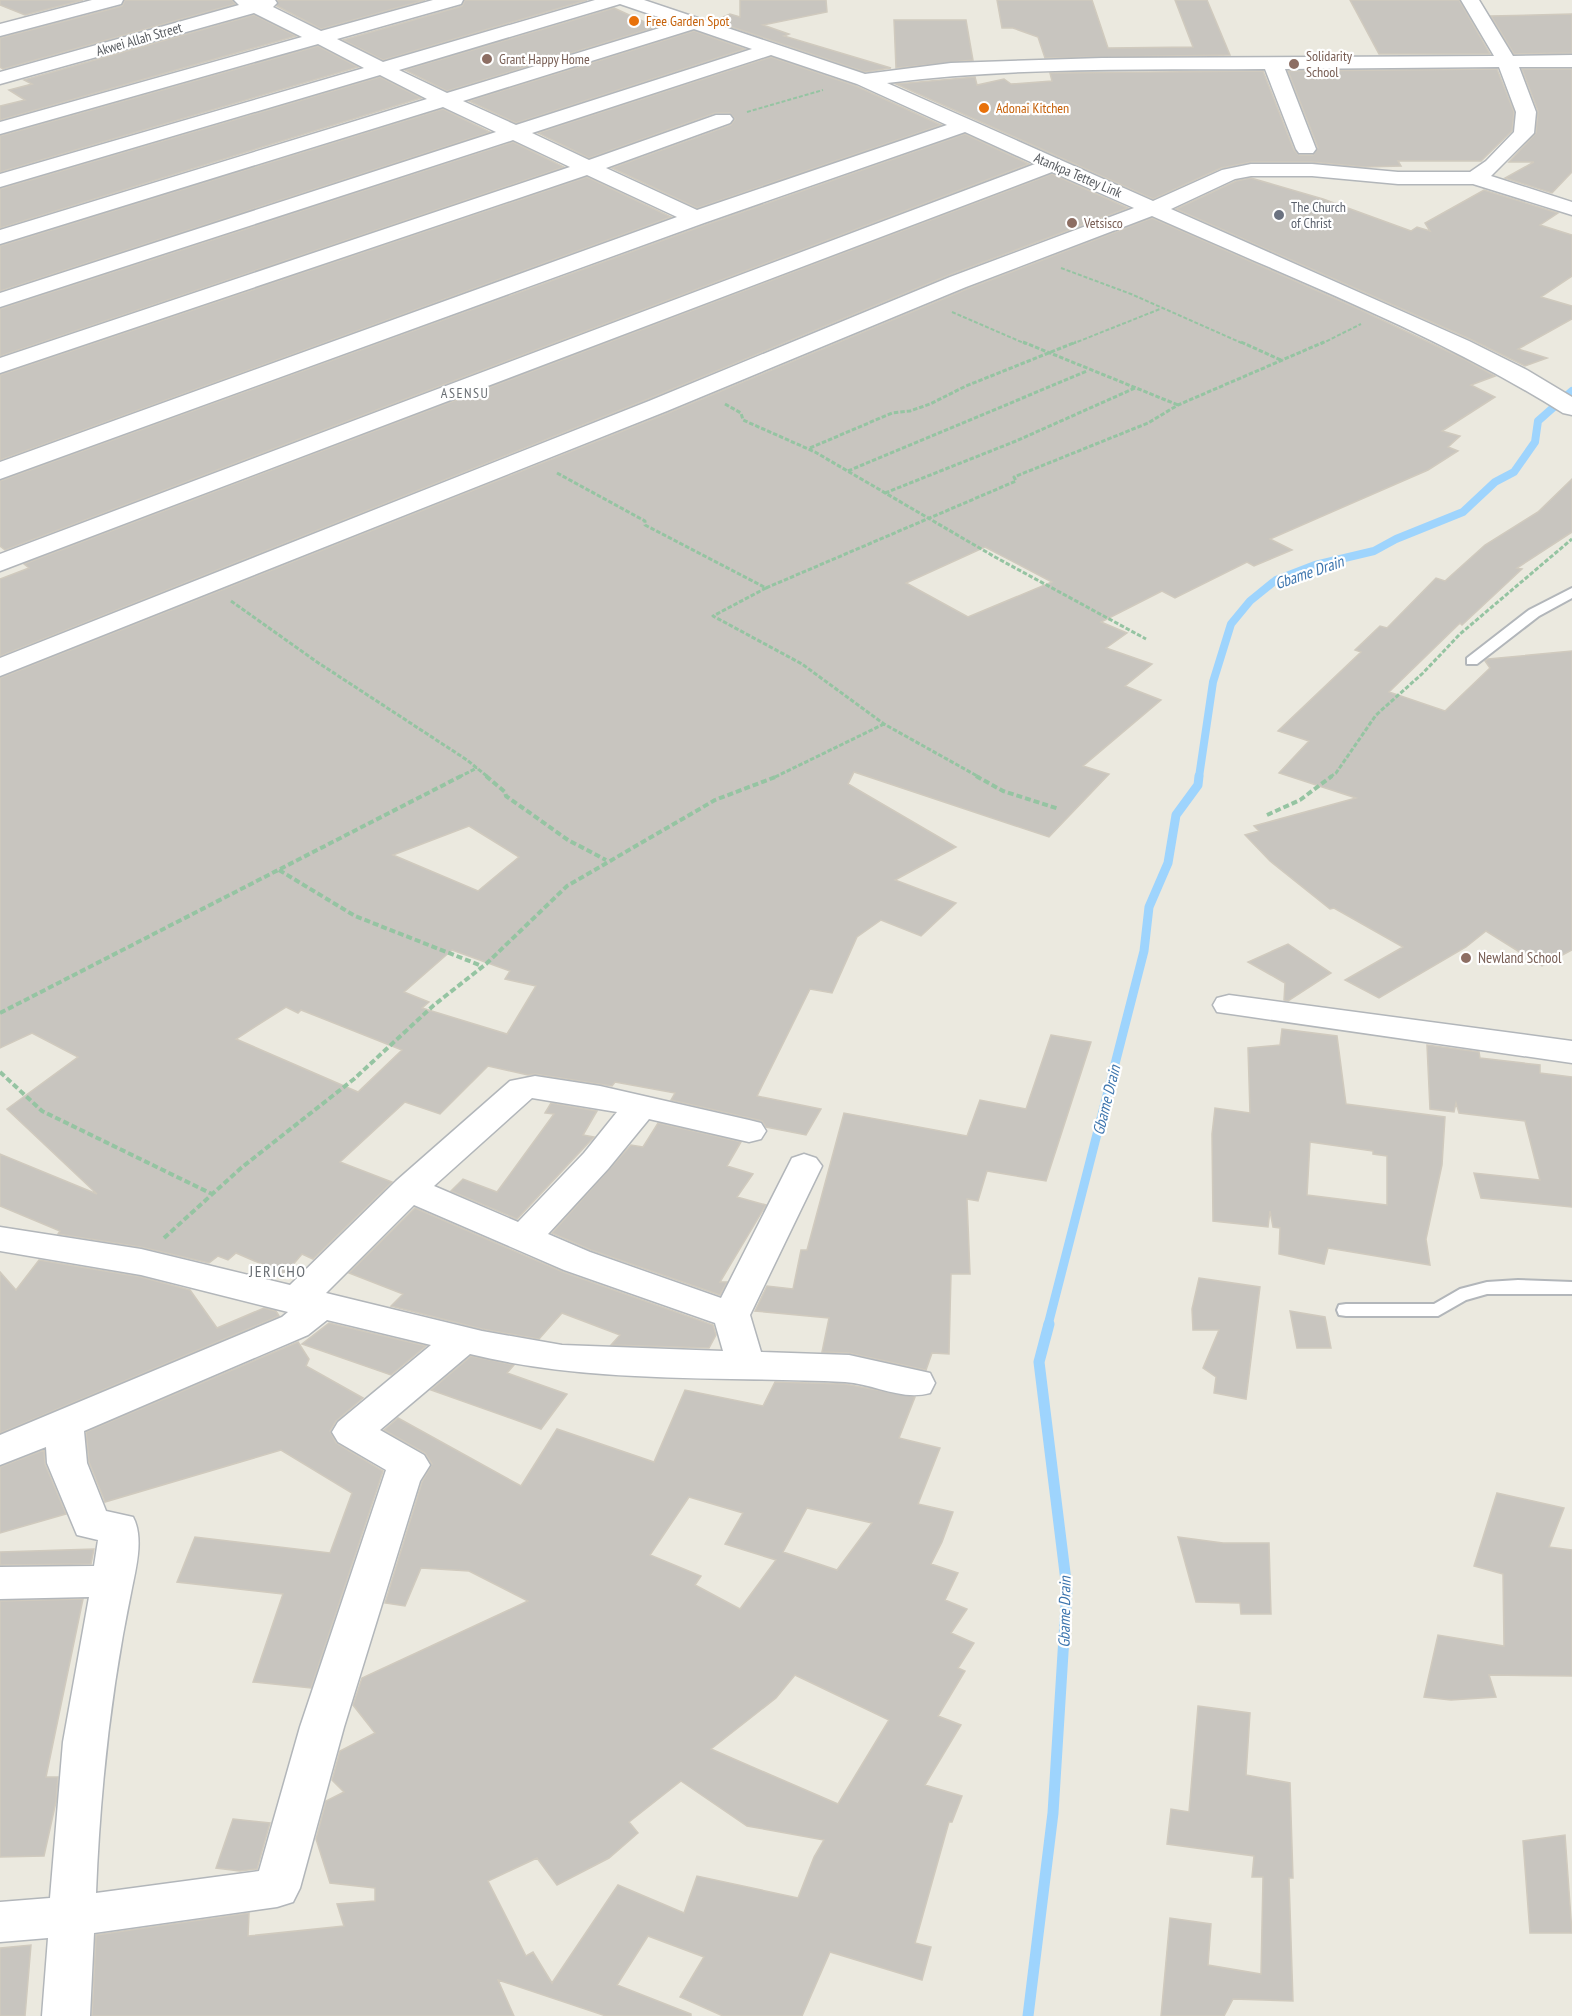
<svg xmlns="http://www.w3.org/2000/svg" width="1572" height="2016" font-family="'PT Sans Narrow',sans-serif">
<rect width="100%" height="100%" fill="#ebe9df"/>
<g fill="none" stroke-linecap="round" stroke-linejoin="round">
<path stroke="#9ed4fd" stroke-width="8" d="M 1199,777 L 1213,682 L 1231,624 L 1250,601 L 1276,580 L 1315,565 L 1374,551 L 1396,539 L 1463,512 L 1495,482 L 1514,472 L 1535,442 L 1538,421 L 1572,391"/>
<path stroke="#9ed4fd" stroke-width="9" d="M 1048,1325 L 1144,951 L 1149,907 L 1168,863 L 1176,815 L 1198,785 L 1199,776"/>
<path stroke="#9ed4fd" stroke-width="11" d="M 1028,2016 L 1053,1813 L 1067,1589 L 1039,1362 L 1049,1324"/>
</g>
<path fill="#c8c5bf" stroke="#d0cabe" stroke-width="1.5" fill-rule="evenodd" d="M 0,0 L 83,0 L 25,15 L 0,5 Z
M 125,0 L 232,0 L 235,4 L 3,69 L 0,67 L 0,38 L 122,6 Z
M 278,0 L 425,0 L 321,29 L 277,6 Z
M 465,0 L 587,0 L 383,60 L 343,40 L 462,6 Z
M 740,0 L 826,0 L 827,12 L 763,25 L 789,34 L 784,36 L 891,68 L 865,72 L 714,21 L 730,14 L 740,17 Z
M 997,0 L 1092,0 L 1108,48 L 1193,47 L 1175,0 L 1207,0 L 1230,55 L 1045,58 L 1038,37 L 1013,28 L 1002,28 Z
M 1350,0 L 1459,0 L 1490,54 L 1379,54 Z
M 614,8 L 651,25 L 663,21 L 669,23 L 447,91 L 405,70 Z
M 1572,14 L 1572,53 L 1514,54 L 1491,16 Z
M 254,15 L 296,36 L 0,120 L 0,106 L 25,100 L 9,90 L 32,84 L 24,80 Z
M 894,20 L 966,20 L 973,60 L 896,68 Z
M 694,31 L 745,49 L 516,123 L 469,101 Z
M 318,46 L 358,67 L 0,172 L 0,136 Z
M 771,57 L 856,86 L 941,125 L 697,208 L 612,168 L 731,125 L 735,119 L 730,113 L 715,113 L 589,158 L 538,133 Z
M 1497,69 L 1514,112 L 1512,131 L 1481,161 L 1398,161 L 1401,166 L 1365,167 L 1312,162 L 1251,162 L 1221,168 L 1153,199 L 896,84 L 975,77 L 977,85 L 1004,79 L 1011,84 L 1052,81 L 1050,73 L 1263,71 L 1294,150 L 1299,155 L 1313,155 L 1318,148 L 1288,71 Z
M 1522,69 L 1572,69 L 1572,172 L 1552,193 L 1505,178 L 1534,162 L 1509,162 L 1536,133 L 1538,111 Z
M 380,77 L 421,98 L 0,228 L 0,189 Z
M 443,109 L 490,132 L 0,291 L 0,246 Z
M 965,134 L 1029,164 L 5,550 L 0,546 L 0,481 L 705,225 Z
M 513,142 L 564,167 L 0,356 L 0,309 Z
M 1052,174 L 1128,208 L 949,275 L 648,399 L 0,656 L 0,579 L 29,568 L 24,564 Z
M 587,177 L 671,217 L 0,460 L 0,375 Z
M 1251,178 L 1323,199 L 1411,231 L 1417,227 L 1430,231 L 1425,223 L 1484,190 L 1558,213 L 1540,225 L 1572,235 L 1572,276 L 1541,297 L 1572,306 L 1572,319 L 1518,349 L 1547,358 L 1525,366 L 1470,339 L 1176,209 L 1236,181 Z
M 1152,218 L 1361,310 L 1464,359 L 1495,376 L 1471,385 L 1495,397 L 1442,431 L 1460,436 L 1448,447 L 1458,451 L 1428,470 L 1270,539 L 1292,550 L 1254,566 L 1247,562 L 1175,598 L 1162,591 L 1101,622 L 1127,633 L 1106,648 L 1152,664 L 1125,686 L 1161,700 L 1083,766 L 1109,774 L 1049,837 L 854,772 L 848,784 L 956,847 L 895,880 L 956,903 L 921,936 L 881,920 L 857,937 L 832,993 L 810,989 L 757,1096 L 821,1109 L 806,1135 L 766,1127 L 762,1121 L 671,1100 L 675,1093 L 615,1082 L 612,1086 L 535,1074 L 528,1075 L 488,1066 L 440,1114 L 405,1102 L 340,1162 L 392,1182 L 313,1259 L 302,1254 L 285,1274 L 236,1253 L 228,1260 L 218,1256 L 209,1263 L 141,1247 L 58,1234 L 60,1231 L 0,1206 L 0,1154 L 97,1194 L 7,1109 L 78,1057 L 32,1033 L 0,1048 L 0,678 L 668,413 L 967,289 ZM 985,547 L 1052,582 L 968,617 L 906,583 ZM 469,826 L 519,857 L 478,891 L 393,855 ZM 452,950 L 510,971 L 505,979 L 536,986 L 507,1034 L 422,1008 L 429,1002 L 404,992 ZM 286,1007 L 298,1013 L 301,1010 L 402,1050 L 358,1092 L 236,1039 Z
M 1572,479 L 1572,532 L 1517,568 L 1522,569 L 1462,625 L 1460,623 L 1389,692 L 1445,711 L 1490,668 L 1485,661 L 1488,659 L 1572,651 L 1572,950 L 1542,966 L 1486,931 L 1466,947 L 1379,998 L 1345,980 L 1403,947 L 1334,908 L 1330,909 L 1270,861 L 1245,835 L 1259,831 L 1254,826 L 1356,798 L 1279,773 L 1309,741 L 1278,731 L 1361,652 L 1355,650 L 1380,626 L 1387,628 L 1436,578 L 1445,581 L 1485,545 L 1538,512 Z
M 1288,944 L 1331,973 L 1288,1001 L 1284,1000 L 1285,983 L 1248,962 Z
M 1282,1029 L 1337,1036 L 1346,1104 L 1445,1117 L 1442,1165 L 1426,1239 L 1430,1265 L 1328,1248 L 1324,1264 L 1279,1254 L 1280,1228 L 1273,1227 L 1270,1211 L 1268,1227 L 1213,1221 L 1212,1134 L 1215,1108 L 1250,1113 L 1248,1048 L 1280,1045 ZM 1310,1142 L 1373,1151 L 1373,1154 L 1387,1156 L 1387,1205 L 1307,1195 Z
M 1051,1035 L 1091,1042 L 1046,1181 L 987,1171 L 978,1201 L 967,1199 L 970,1274 L 951,1274 L 949,1354 L 932,1353 L 926,1370 L 849,1353 L 822,1352 L 829,1318 L 755,1311 L 767,1286 L 793,1289 L 801,1250 L 807,1250 L 844,1113 L 967,1136 L 980,1100 L 1026,1109 Z
M 1427,1045 L 1479,1052 L 1480,1058 L 1540,1065 L 1540,1073 L 1572,1077 L 1572,1207 L 1481,1198 L 1474,1173 L 1540,1180 L 1525,1121 L 1459,1113 L 1456,1103 L 1454,1112 L 1430,1109 Z
M 551,1103 L 597,1111 L 583,1135 L 594,1137 L 517,1219 L 451,1191 L 463,1179 L 497,1192 L 554,1114 L 545,1113 Z
M 658,1123 L 741,1142 L 727,1166 L 753,1174 L 737,1197 L 766,1205 L 720,1282 L 727,1282 L 720,1295 L 591,1250 L 552,1233 L 631,1145 L 643,1147 Z
M 415,1208 L 563,1272 L 713,1325 L 716,1335 L 709,1348 L 611,1345 L 620,1335 L 562,1313 L 539,1339 L 482,1329 L 391,1306 L 403,1294 L 349,1273 Z
M 39,1260 L 141,1277 L 190,1290 L 217,1328 L 264,1308 L 276,1311 L 279,1316 L 0,1433 L 0,1272 L 16,1290 Z
M 1199,1278 L 1260,1287 L 1246,1399 L 1214,1393 L 1216,1377 L 1203,1368 L 1219,1330 L 1193,1330 L 1192,1309 Z
M 1290,1311 L 1325,1317 L 1331,1348 L 1297,1348 Z
M 329,1323 L 426,1346 L 391,1375 L 302,1344 Z
M 298,1342 L 309,1359 L 306,1366 L 363,1398 L 336,1421 L 330,1431 L 336,1443 L 383,1471 L 311,1688 L 253,1682 L 283,1594 L 177,1582 L 195,1537 L 330,1553 L 352,1493 L 281,1450 L 105,1502 L 89,1462 L 86,1432 Z
M 471,1356 L 514,1365 L 507,1373 L 567,1394 L 541,1429 L 431,1390 Z
M 775,1382 L 845,1384 L 915,1397 L 899,1438 L 940,1448 L 918,1504 L 953,1512 L 942,1542 L 931,1564 L 958,1573 L 945,1600 L 967,1609 L 951,1633 L 974,1643 L 958,1668 L 965,1671 L 938,1716 L 961,1725 L 925,1785 L 962,1796 L 952,1822 L 949,1822 L 915,1943 L 931,1947 L 922,1980 L 830,1952 L 802,2016 L 723,2016 L 680,1997 L 704,1957 L 648,1936 L 617,1985 L 691,2014 L 691,2016 L 606,2016 L 498,1980 L 514,2016 L 92,2016 L 96,1935 L 249,1913 L 248,1936 L 344,1926 L 337,1904 L 375,1901 L 375,1888 L 330,1883 L 316,1839 L 326,1801 L 344,1792 L 332,1780 L 340,1751 L 375,1733 L 353,1705 L 362,1678 L 528,1601 L 469,1571 L 421,1568 L 405,1606 L 385,1603 L 422,1482 L 432,1464 L 425,1453 L 384,1430 L 398,1418 L 521,1486 L 557,1429 L 654,1462 L 685,1390 L 763,1406 ZM 689,1497 L 743,1513 L 725,1544 L 776,1560 L 740,1609 L 695,1585 L 701,1576 L 650,1555 ZM 807,1508 L 872,1523 L 837,1570 L 783,1552 ZM 795,1675 L 889,1720 L 838,1804 L 711,1749 L 776,1698 ZM 681,1781 L 747,1826 L 824,1840 L 814,1857 L 798,1898 L 697,1876 L 684,1913 L 618,1885 L 552,1983 L 533,1952 L 526,1956 L 488,1881 L 537,1858 L 557,1885 L 609,1858 L 638,1833 L 629,1822 Z
M 44,1450 L 45,1464 L 66,1514 L 0,1533 L 0,1467 Z
M 1497,1493 L 1564,1508 L 1549,1547 L 1572,1550 L 1572,1676 L 1489,1675 L 1496,1697 L 1451,1700 L 1424,1697 L 1438,1635 L 1504,1646 L 1503,1574 L 1474,1566 Z
M 1178,1537 L 1223,1543 L 1269,1543 L 1271,1614 L 1241,1614 L 1240,1603 L 1196,1602 Z
M 94,1549 L 91,1564 L 0,1565 L 0,1552 Z
M 83,1599 L 46,1777 L 58,1777 L 56,1802 L 44,1856 L 0,1857 L 0,1601 Z
M 1198,1706 L 1250,1713 L 1246,1775 L 1290,1783 L 1293,1878 L 1289,1878 L 1293,2001 L 1233,1999 L 1224,2016 L 1161,2016 L 1170,1918 L 1211,1924 L 1208,1965 L 1261,1974 L 1263,1877 L 1252,1877 L 1254,1856 L 1167,1844 L 1171,1809 L 1189,1812 Z
M 233,1819 L 270,1823 L 257,1869 L 240,1871 L 216,1868 Z
M 1565,1835 L 1572,1933 L 1530,1933 L 1523,1841 Z
M 31,1945 L 25,2016 L 0,2016 L 0,1948 Z"/>
<g fill="none" stroke-linecap="round" stroke-linejoin="round">
<defs>
<path id="service" d="M 1572,588 L 1572,598 L 1539,616 L 1477,664 L 1467,664 L 1467,658 L 1529,610 Z
M 1518,1280 L 1572,1282 L 1572,1294 L 1487,1294 L 1466,1300 L 1438,1316 L 1346,1316 L 1339,1315 L 1337,1310 L 1339,1305 L 1346,1304 L 1434,1304 L 1460,1289 L 1487,1282 Z"/>
<path id="minor" d="M 92,0 L 123,0 L 121,4 L 0,36 L 0,24 Z
M 234,0 L 275,0 L 277,3 L 273,7 L 321,31 L 433,0 L 463,0 L 461,4 L 337,39 L 383,62 L 595,0 L 644,0 L 865,74 L 951,63 L 1102,58 L 1494,56 L 1461,0 L 1479,0 L 1513,56 L 1572,55 L 1572,67 L 1519,67 L 1536,112 L 1534,133 L 1491,176 L 1572,202 L 1572,215 L 1473,184 L 1398,184 L 1312,176 L 1251,176 L 1235,179 L 1171,209 L 1469,341 L 1527,370 L 1572,397 L 1572,415 L 1563,413 C 1436,333 1290,278 1152,216 L 966,287 L 667,411 L 0,676 L 0,658 L 649,401 L 950,277 L 1134,208 L 1052,172 L 0,571 L 0,554 L 1035,164 L 965,132 L 704,223 L 0,479 L 0,462 L 677,217 L 587,175 L 0,373 L 0,358 L 570,167 L 513,140 L 0,307 L 0,293 L 496,132 L 443,107 L 0,244 L 0,230 L 427,99 L 380,75 L 0,187 L 0,174 L 364,68 L 318,44 L 0,134 L 0,122 L 302,37 L 254,13 L 0,84 L 0,72 L 239,5 ZM 620,4 L 676,23 L 447,93 L 399,70 ZM 694,29 L 752,49 L 516,125 L 463,101 ZM 771,55 L 857,84 L 947,125 L 697,210 L 606,168 L 730,123 L 733,119 L 730,115 L 716,115 L 589,160 L 532,133 ZM 1499,67 L 1516,112 L 1514,132 L 1486,161 L 1470,172 L 1398,172 L 1312,164 L 1251,164 L 1222,170 L 1153,201 L 887,83 C 1012,67 1139,70 1265,69 L 1296,149 L 1299,153 L 1313,153 L 1316,149 L 1285,69 Z
M 1229,995 L 1572,1041 L 1572,1063 L 1217,1012 L 1213,1005 L 1217,998 Z
M 535,1076 L 600,1086 L 749,1120 L 761,1123 L 766,1131 L 761,1139 L 749,1142 L 649,1119 L 608,1169 L 548,1234 L 590,1252 L 721,1298 L 792,1158 L 804,1154 L 816,1158 L 822,1166 L 750,1315 L 761,1352 L 849,1355 L 930,1373 L 935,1383 L 930,1393 C 902,1401 874,1384 845,1382 C 721,1376 591,1384 470,1354 L 380,1430 L 424,1455 L 430,1465 L 420,1481 L 344,1727 L 300,1888 L 293,1902 L 277,1907 L 94,1933 L 90,2016 L 42,2016 L 48,1938 L 0,1942 L 0,1902 L 50,1898 L 63,1742 L 89,1597 L 0,1599 L 0,1567 L 94,1566 L 98,1540 L 77,1535 L 47,1463 L 46,1447 L 0,1465 L 0,1435 L 282,1317 L 288,1312 L 141,1275 L 0,1251 L 0,1227 L 141,1249 L 290,1285 L 396,1181 L 510,1081 ZM 532,1098 L 617,1112 L 584,1153 L 518,1222 L 434,1186 ZM 414,1205 L 564,1270 L 715,1323 L 723,1351 L 562,1345 L 482,1331 L 326,1293 ZM 327,1320 L 431,1345 L 338,1422 L 332,1432 L 338,1442 L 386,1470 L 300,1727 L 259,1871 L 96,1893 C 100,1790 111,1689 132,1588 C 136,1568 144,1537 133,1517 L 106,1511 L 87,1463 L 84,1431 L 308,1335 Z"/>
</defs>
<use href="#service" stroke="#b2b6ba" stroke-width="4"/>
<use href="#minor" stroke="#b2b6ba" stroke-width="3"/>
<path stroke="#95c4a2" stroke-width="2" stroke-dasharray="4 2" stroke-linecap="butt" d="M 747,112 L 823,90
M 1061,268 L 1131,294 L 1244,344
M 952,312 L 1026,344
M 1072,344 L 1160,309
M 1321,344 L 1361,324"/>
<path stroke="#95c4a2" stroke-width="3" stroke-dasharray="4.5 2" stroke-linecap="butt" d="M 1023,342 L 1178,405
M 1241,342 L 1283,361
M 725,404 L 741,413 L 743,420 L 815,452 L 995,557 L 1146,639
M 810,448 L 892,413 L 910,411 L 930,404 L 966,386 L 1076,342
M 848,471 L 1087,371
M 557,473 L 645,521 L 645,525 L 766,588 L 713,616 L 802,664 L 884,724 L 979,777
M 885,493 L 1016,441 L 1135,388
M 766,588 L 1016,481 L 1014,477 L 1148,423 L 1178,405 L 1324,342
M 231,601 L 317,662 L 467,760 L 488,777
M 459,777 L 477,768
M 775,777 L 884,724
M 1330,777 L 1336,773 L 1376,715 L 1423,673 L 1460,634 L 1572,539"/>
<path stroke="#95c4a2" stroke-width="4" stroke-dasharray="6 3" stroke-linecap="butt" d="M 486,776 L 505,792 L 506,796 L 568,840 L 606,860
M 976,776 L 1003,791 L 1059,809
M 1267,815 L 1300,800 L 1332,776
M 279,870 L 355,916 L 482,966
M 0,1013 L 461,776
M 0,1072 L 42,1111 L 212,1194
M 164,1238 L 241,1168 L 354,1079 L 434,1005 L 486,964 L 567,886 L 715,800 L 778,776"/>
<use href="#service" fill="#fff" fill-rule="evenodd"/>
<use href="#minor" fill="#fff" fill-rule="evenodd"/>
</g>
<g fill="#e8710a" stroke="#fff" stroke-width="2">
<circle cx="634" cy="21" r="6"/>
<circle cx="984" cy="108" r="6"/>
</g>
<g fill="#8d6e63" stroke="#fff" stroke-width="2">
<circle cx="487" cy="59" r="6"/>
<circle cx="1294" cy="64" r="6"/>
<circle cx="1072" cy="223" r="6"/>
<circle cx="1466" cy="958" r="6"/>
</g>
<circle fill="#6b7280" stroke="#fff" stroke-width="2" cx="1279" cy="215" r="6"/>
<g text-anchor="middle" stroke-width="4.5" stroke-linejoin="round" paint-order="stroke">
<g font-size="14" fill="#c56008" stroke="#fff" text-anchor="start">
<text x="646" y="26">Free Garden Spot</text>
<text x="996" y="113">Adonai Kitchen</text>
</g>
<g font-size="14" fill="#585c61" stroke="#fff">
<text transform="translate(139 39) rotate(-16)" y="5">Akwei Allah Street</text>
<text transform="translate(1078 175) rotate(23)" y="5">Atankpa Tettey Link</text>
</g>
<g font-size="14" fill="#785e54" stroke="#fff" text-anchor="start">
<text x="1306" y="61">Solidarity<tspan x="1306" dy="16">School</tspan></text>
<text x="499" y="64">Grant Happy Home</text>
<text x="1084" y="228">Vetsisco</text>
</g>
<g font-size="14" fill="#5b616d" stroke="#fff" text-anchor="start">
<text x="1291" y="212">The Church<tspan x="1291" dy="16">of Christ</tspan></text>
</g>
<g font-size="14" letter-spacing="1.5" fill="#696e73" stroke="#fff">
<text x="465" y="398">ASENSU</text>
</g>
<g font-size="15" fill="#785e54" stroke="#fff" text-anchor="start">
<text x="1478" y="963">Newland School</text>
</g>
<g font-size="16" font-style="italic" fill="#3d75ae" stroke="#fff">
<text transform="translate(1309 572) rotate(-19)" y="6">Gbame Drain</text>
<text transform="translate(1106 1100) rotate(-76)" y="6">Gbame Drain</text>
<text transform="translate(1064 1612) rotate(-89)" y="6">Gbame Drain</text>
</g>
<g font-size="16" letter-spacing="1.5" fill="#696e73" stroke="#fff">
<text x="278" y="1277">JERICHO</text>
</g>
</g>
</svg>
